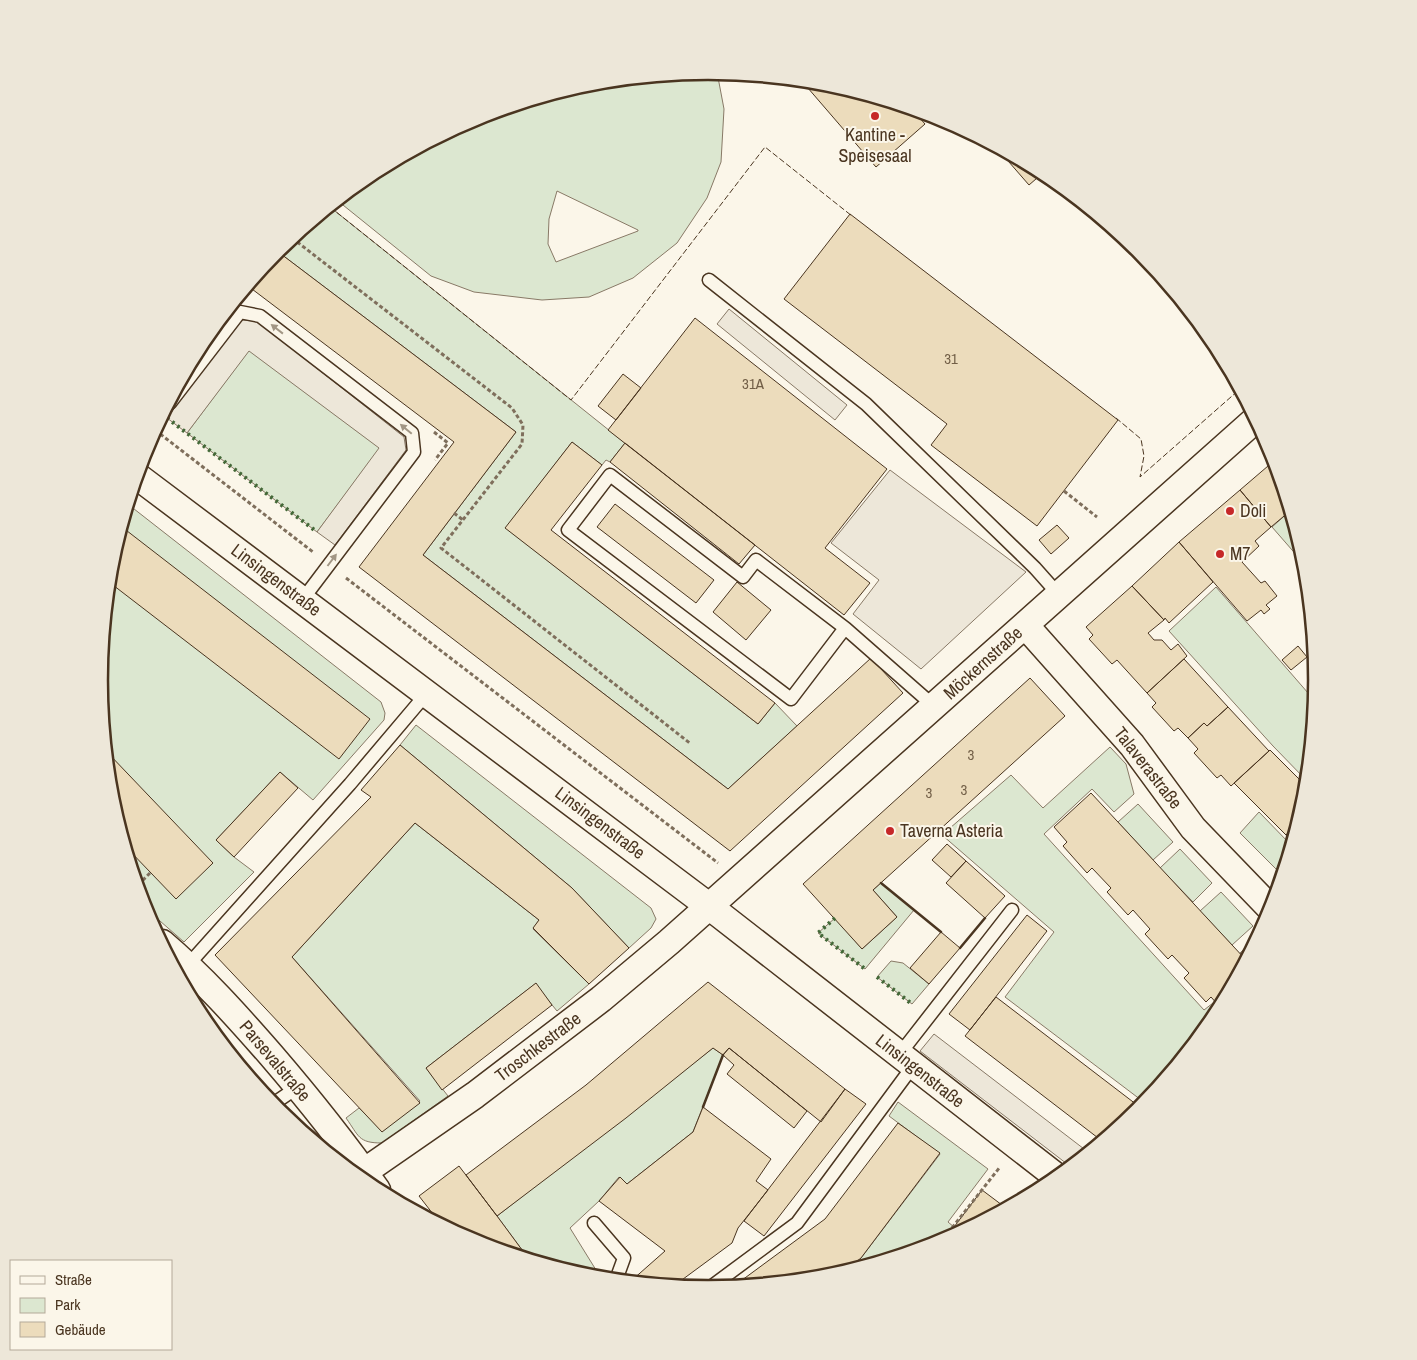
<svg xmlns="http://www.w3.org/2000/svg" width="1417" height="1360" font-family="'Archivo Narrow',sans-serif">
<rect width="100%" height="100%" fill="#fbf6e9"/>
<path fill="#dce7d0" stroke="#887966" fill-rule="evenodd" d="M 709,71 L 717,72 L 724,109 L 721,162 L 707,198 L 677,243 L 633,278 L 589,297 L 542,300 L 474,292 L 431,276 L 338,201 L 371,174 L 476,117 L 590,83 ZM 557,191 L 638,230 L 638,231 L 556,262 L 548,244 L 549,219 Z
M 330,207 L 625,443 L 610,462 L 606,460 L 602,465 L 572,442 L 506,528 L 758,724 L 775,703 L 797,726 L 728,789 L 423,555 L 516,432 L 277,251 Z
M 249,350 L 380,448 L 317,532 L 187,433 Z
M 129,505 L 381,702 L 385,713 L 384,720 L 313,800 L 280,772 L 216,840 L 234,857 L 254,872 L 184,942 L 144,907 L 111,798 L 100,680 L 112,561 Z
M 1290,511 L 1306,562 L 1306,566 L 1272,527 Z
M 1216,587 L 1315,701 L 1307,781 L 1273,746 L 1169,631 Z
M 416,725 L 651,908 L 656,919 L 651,928 L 629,948 L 572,888 L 400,745 Z
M 1110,747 L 1126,764 L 1134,794 L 1114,812 L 1092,789 L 1044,834 L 1204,1010 L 1213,1003 L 1219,1010 L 1214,1018 L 1145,1103 L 1005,997 L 1054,932 L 942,835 L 1011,775 L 1043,808 Z
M 1138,804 L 1173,842 L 1153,860 L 1118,822 Z
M 1259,812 L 1291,845 L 1286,864 L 1278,871 L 1240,833 Z
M 415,823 L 539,920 L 533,929 L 589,984 L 557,1011 L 535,984 L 426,1068 L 448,1096 L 382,1143 C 358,1143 359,1136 346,1118 L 359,1108 L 382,1131 L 420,1101 L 292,957 Z
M 1180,849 L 1212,883 L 1193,902 L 1160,868 Z
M 881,883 L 914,910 L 865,969 L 818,933 L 835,918 L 862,949 L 897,917 L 873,890 Z
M 1221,892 L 1253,926 L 1232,945 L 1200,911 Z
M 1259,935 L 1246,960 L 1240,953 Z
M 891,961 L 903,963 L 929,984 L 912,1004 L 877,977 Z
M 218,1037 L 262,1087 L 260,1089 Z
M 713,1048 L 723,1055 L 693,1132 L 627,1184 L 619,1177 L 599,1201 L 570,1228 L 601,1278 L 589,1277 L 528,1258 L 497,1216 Z
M 898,1102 L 988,1169 L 948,1222 L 960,1232 L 941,1243 L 843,1272 L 861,1258 L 940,1154 L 889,1116 Z"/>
<path fill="#ede7d9" stroke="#887966" d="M 729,309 L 847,405 L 835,420 L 717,324 Z
M 239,320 L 257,321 L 404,437 L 406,450 L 335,545 L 317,532 L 379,448 L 249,351 L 187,433 L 167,418 Z
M 890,470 L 1026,572 L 921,669 L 853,614 L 879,580 L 831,543 Z
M 934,1034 L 1088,1152 L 1071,1167 L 920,1051 Z"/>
<path fill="#ecdcbc" stroke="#4a3520" d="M 801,80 L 828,83 L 911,108 L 925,124 L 876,167 Z
M 995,146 L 1044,172 L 1029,185 Z
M 850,214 L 1118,420 L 1037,526 L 931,445 L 947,424 L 784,299 Z
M 277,251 L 516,432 L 423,555 L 728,789 L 871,658 L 903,693 L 730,851 L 359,567 L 454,442 L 248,286 Z
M 695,318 L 887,469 L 825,548 L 870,583 L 844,615 L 608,430 Z
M 623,374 L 641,388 L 616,420 L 598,406 Z
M 572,442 L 602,465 L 551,530 L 775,703 L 758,724 L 505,528 Z
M 625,443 L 755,545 L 739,564 L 610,462 Z
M 1275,460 L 1290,511 L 1271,527 L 1240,490 Z
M 1240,490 L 1271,527 L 1255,541 L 1259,546 L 1242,562 L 1261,583 L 1265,581 L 1277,596 L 1266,605 L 1270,609 L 1264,614 L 1261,610 L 1247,621 L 1179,542 Z
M 615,504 L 714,580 L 696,603 L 597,527 Z
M 1057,525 L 1069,538 L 1051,554 L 1039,540 Z
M 122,527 L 370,719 L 339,759 L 109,582 L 112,561 Z
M 1179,542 L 1213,582 L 1169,623 L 1165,618 L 1164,620 L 1132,586 Z
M 737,582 L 771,610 L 746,640 L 713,612 Z
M 1132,586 L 1164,620 L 1148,633 L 1154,640 L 1162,640 L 1171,650 L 1178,644 L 1187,656 L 1147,693 L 1117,660 L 1112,664 L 1089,639 L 1093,635 L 1086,627 Z
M 1298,646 L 1307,657 L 1291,670 L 1282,660 Z
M 1184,659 L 1228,707 L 1207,726 L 1204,723 L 1188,738 L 1178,728 L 1174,731 L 1152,707 L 1156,703 L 1147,693 Z
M 1030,678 L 1065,716 L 873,890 L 897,917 L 862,949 L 803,884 Z
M 1228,707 L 1269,751 L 1231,786 L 1221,775 L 1217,778 L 1194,753 L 1198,749 L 1188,738 L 1204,723 L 1207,726 Z
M 400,745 L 572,888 L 629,948 L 589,984 L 533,928 L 539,920 L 415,823 L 292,957 L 420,1103 L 382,1132 L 215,955 L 371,797 L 361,790 Z
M 1270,750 L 1307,787 L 1305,799 L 1298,822 L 1286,835 L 1234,783 Z
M 107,752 L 213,863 L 176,899 L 126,847 L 111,798 Z
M 280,772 L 298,788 L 234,857 L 216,840 Z
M 1091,793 L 1246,960 L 1223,1002 L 1219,1006 L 1211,997 L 1206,1002 L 1184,978 L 1189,973 L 1172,955 L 1168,959 L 1145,934 L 1150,929 L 1133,910 L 1128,915 L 1107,892 L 1111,888 L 1092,868 L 1087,873 L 1063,846 L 1067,842 L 1054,827 Z
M 1298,822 L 1292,842 L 1286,835 Z
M 947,844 L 966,861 L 951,877 L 932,860 Z
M 966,861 L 1005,896 L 985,918 L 946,883 Z
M 1027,915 L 1047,931 L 970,1030 L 949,1014 Z
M 941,932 L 960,948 L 929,984 L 910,968 Z
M 708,982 L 845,1089 L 821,1122 L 729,1048 L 723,1055 L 713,1048 L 626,1118 L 497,1216 L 466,1175 L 586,1085 Z
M 536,983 L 552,1005 L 442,1090 L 426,1068 Z
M 996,997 L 1141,1108 L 1102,1141 L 1033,1088 L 965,1036 Z
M 729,1048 L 807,1111 L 794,1128 L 727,1074 L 734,1065 L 723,1055 Z
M 845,1089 L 866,1104 L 764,1236 L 744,1221 Z
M 703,1107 L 771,1159 L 756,1181 L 768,1190 L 738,1228 L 732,1243 L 675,1285 L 631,1281 L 665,1251 L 599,1201 L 620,1177 L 627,1184 L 693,1132 Z
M 898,1123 L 940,1153 L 861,1258 L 843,1272 L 827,1277 L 734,1286 L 825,1219 Z
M 459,1166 L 497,1216 L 528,1258 L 475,1242 L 440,1223 L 419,1196 Z
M 982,1190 L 1006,1208 L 960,1232 L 954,1227 Z"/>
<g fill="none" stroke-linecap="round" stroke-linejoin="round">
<defs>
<path id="service" d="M 709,280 L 866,404 L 1035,568 L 1059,595
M 170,403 L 240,312 L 260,316 L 412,433 L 414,452 L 303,599
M 845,628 L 791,699 L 568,530 L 610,475 L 743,577 L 756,560 L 845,628 L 935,707
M 188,965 L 350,784 L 427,693
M 899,1055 L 1012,910
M 273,1104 L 298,1087
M 594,1223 L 624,1258 L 616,1280
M 708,1289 L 797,1223 L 913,1066"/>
<path id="minor" d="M 137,476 L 710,907 L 1057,1177
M 1025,625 L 1132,745 L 1193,828 L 1272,910
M 162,943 C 202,977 236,1015 271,1055 C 308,1098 344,1143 377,1190
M 358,1176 L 475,1095 L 601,999 L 669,942 L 1256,419"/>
</defs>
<use href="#service" stroke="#4a3520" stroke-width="15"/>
<use href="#minor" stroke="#4a3520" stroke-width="29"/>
<path stroke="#7f6f5c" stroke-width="3" stroke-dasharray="4 2.5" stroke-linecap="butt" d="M 1053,179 L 1063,190 L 1065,189
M 292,238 L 512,408 L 523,425 L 522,444 L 441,548 L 691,744
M 155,430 L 313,552
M 434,432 L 448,443 L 435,460
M 1064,491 L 1097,517
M 454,513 L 463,520
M 346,578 L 718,863
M 138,885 L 150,873
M 940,1243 L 1000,1167"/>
<use href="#service" stroke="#fbf6e9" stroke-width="12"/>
<use href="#minor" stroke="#fbf6e9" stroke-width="26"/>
<path stroke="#436837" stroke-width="4" stroke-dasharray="2.5 4" stroke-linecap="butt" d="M 167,418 L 317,532
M 835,918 L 818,933 L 865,969
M 877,977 L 912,1004"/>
<path stroke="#4a3520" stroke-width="1" stroke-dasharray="6 2.5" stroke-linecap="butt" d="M 330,207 L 571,400 L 765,147 L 852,216
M 1116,418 L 1141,439 L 1144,456 L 1140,477 L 1240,389"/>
<path stroke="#4a3520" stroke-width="2.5" d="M 881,883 L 941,932
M 960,948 L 985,918
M 703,1107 L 723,1055"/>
</g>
<defs><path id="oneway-solid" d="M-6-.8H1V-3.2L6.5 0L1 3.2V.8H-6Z" transform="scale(1.25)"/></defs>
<g fill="#a29684">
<use href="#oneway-solid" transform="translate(277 329) rotate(-142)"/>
<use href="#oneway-solid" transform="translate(406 429) rotate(-140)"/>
<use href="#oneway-solid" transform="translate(332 560) rotate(-53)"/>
</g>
<g fill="#c62828" stroke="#fbf6e9" stroke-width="2">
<circle cx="875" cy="116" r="5"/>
<circle cx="1230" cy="511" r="5"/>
<circle cx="1220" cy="554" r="5"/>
<circle cx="890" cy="831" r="5"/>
</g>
<g text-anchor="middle" stroke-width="4" stroke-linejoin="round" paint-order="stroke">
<g font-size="15" fill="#725f47">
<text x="951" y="364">31</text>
<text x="753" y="389">31A</text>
<text x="971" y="760">3</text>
<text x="964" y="795">3</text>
<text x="929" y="798">3</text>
</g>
<g font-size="18" fill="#4a3520" stroke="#fbf6e9" text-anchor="start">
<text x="875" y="141" text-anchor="middle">Kantine -<tspan x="875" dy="21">Speisesaal</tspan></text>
<text x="1240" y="517">Doli</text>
<text x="1230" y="560">M7</text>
<text x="900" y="837">Taverna Asteria</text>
</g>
<g font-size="18" fill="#4a3520" stroke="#fbf6e9">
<text transform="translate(276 580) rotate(37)" y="6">Linsingenstraße</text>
<text transform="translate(983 663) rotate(-42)" y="6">Möckernstraße</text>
<text transform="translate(1148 768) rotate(52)" y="6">Talaverastraße</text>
<text transform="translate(600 823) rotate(37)" y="6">Linsingenstraße</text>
<text transform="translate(538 1047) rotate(-37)" y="6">Troschkestraße</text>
<text transform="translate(275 1061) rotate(50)" y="6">Parsevalstraße</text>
<text transform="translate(920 1071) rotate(38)" y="6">Linsingenstraße</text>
</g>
</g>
<path d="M0 0H1417V1360H0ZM108 680a600 600 0 1 1 1200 0a600 600 0 1 1-1200 0Z" fill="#ede7d9" fill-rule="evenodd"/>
<path fill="none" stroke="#4a3520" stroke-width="2.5" d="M108 680a600 600 0 1 1 1200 0a600 600 0 1 1-1200 0Z"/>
<rect x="10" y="1260" width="162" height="90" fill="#fbf6e9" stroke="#b4a999"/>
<rect x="20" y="1276" width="25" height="8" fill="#fbf6e9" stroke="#b4a999"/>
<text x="55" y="1285" font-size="15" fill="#4a3520">Straße</text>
<rect x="20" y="1298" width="25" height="15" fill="#dce7d0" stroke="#b4a999"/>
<text x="55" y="1310" font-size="15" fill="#4a3520">Park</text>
<rect x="20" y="1322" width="25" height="15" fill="#ecdcbc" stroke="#b4a999"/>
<text x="55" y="1335" font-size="15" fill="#4a3520">Gebäude</text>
</svg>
